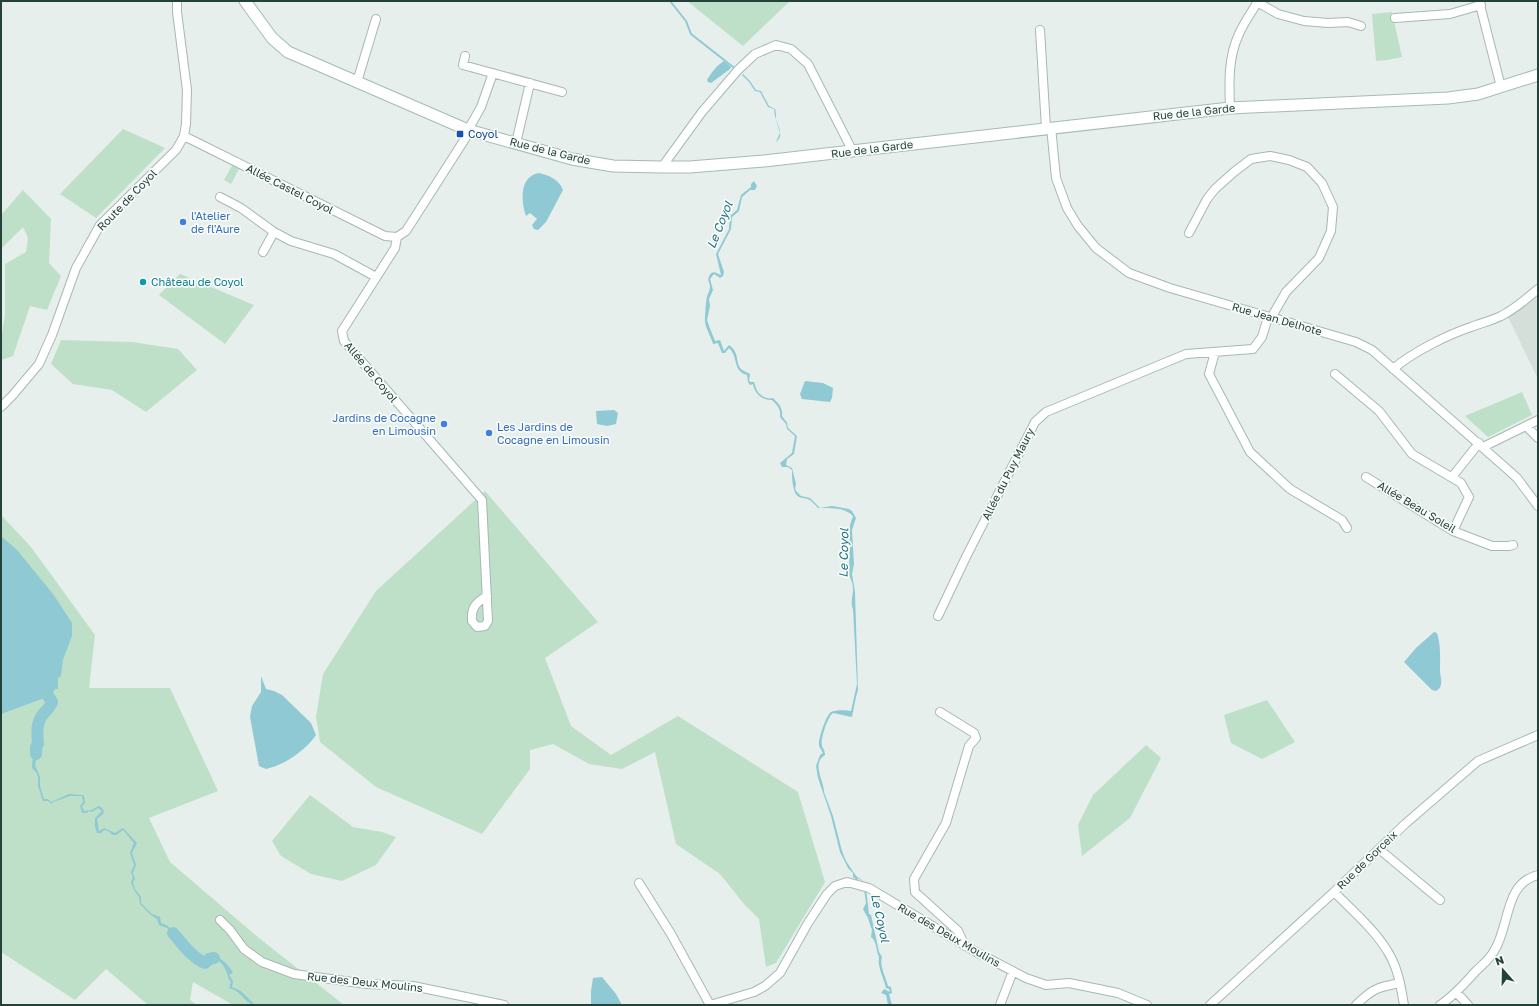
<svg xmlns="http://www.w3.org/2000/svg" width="1539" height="1006" font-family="'Golos Text',sans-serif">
<rect width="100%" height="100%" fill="#e6efeb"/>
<path fill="#d4dfda" d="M 1538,297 L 1538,379 L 1506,313 Z"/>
<path fill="#bfe0c8" d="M 687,1 L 790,1 L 743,46 Z
M 1392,12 L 1402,57 L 1387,60 L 1376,61 L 1372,14 Z
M 123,129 L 165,148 L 96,218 L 60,194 Z
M 233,164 L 240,167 L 231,184 L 224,180 Z
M 23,190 L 51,219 L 49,263 L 61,276 L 47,310 L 30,306 L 13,356 L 1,360 L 1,339 L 5,315 L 5,264 L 26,252 L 28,238 L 23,227 L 1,249 L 1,215 Z
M 180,274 L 254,305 L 225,344 L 159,295 Z
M 61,340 L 132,342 L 178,349 L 197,370 L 146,412 L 112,390 L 73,384 L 51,364 Z
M 1522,392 L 1532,415 L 1488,437 L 1465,416 Z
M 485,491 L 598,622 L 545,658 L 571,726 L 611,755 L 678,716 L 798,792 L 825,882 L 776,963 L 766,967 L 759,919 L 744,904 L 720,874 L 676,844 L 655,752 L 622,769 L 589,764 L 553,744 L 530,750 L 530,769 L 482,834 L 376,787 L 320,742 L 316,717 L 323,674 L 376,591 Z
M 1,515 L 31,547 L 95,635 L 89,688 L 170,688 L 218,791 L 149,818 L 170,862 L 259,938 L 344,1005 L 233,1005 L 193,982 L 190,1000 L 197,1005 L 148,1005 L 106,969 L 75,1000 L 1,952 Z
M 1267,700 L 1295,742 L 1262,759 L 1231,743 L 1224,715 Z
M 1146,745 L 1161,758 L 1130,818 L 1082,856 L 1078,825 L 1093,795 Z
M 310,795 L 353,827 L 382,832 L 396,837 L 376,865 L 342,881 L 311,874 L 281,856 L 272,841 Z"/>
<path fill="#8ec9d4" d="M 724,61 L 731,67 L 730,69 L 711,83 L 708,82 L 707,80 C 712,72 716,66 724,61 Z
M 743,74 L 750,81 L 756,90 L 761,91 L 769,106 L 775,109 C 776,112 776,115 776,119 C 779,128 784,136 776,142 L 780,133 L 775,116 L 774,109 L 768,107 L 760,92 L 755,91 L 749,82 L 742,75 Z
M 539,173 C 548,175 560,180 563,190 L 546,222 L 538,230 L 534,229 L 532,225 L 537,219 L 530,213 L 526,216 C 521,203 519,176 539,173 Z
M 754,181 L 757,186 L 755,190 L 750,190 L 742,197 L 739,211 L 732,217 L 731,229 L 718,254 L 724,272 L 723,276 L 720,278 L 714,274 L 710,279 L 713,290 L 709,299 L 710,306 L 707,320 L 709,326 L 715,341 L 720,340 L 724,351 L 729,345 C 740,353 735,362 741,369 C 743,371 747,372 750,374 L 749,381 L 751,382 L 754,382 C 755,384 755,386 756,388 C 758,395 767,400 773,398 C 779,404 783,408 782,416 L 787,423 L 788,428 L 797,436 L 794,454 L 787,459 L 786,465 L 792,468 L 796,484 L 795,489 L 797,492 L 801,496 L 810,498 L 820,508 L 832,506 L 849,509 L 852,511 L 856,518 L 852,530 L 854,564 L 852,574 L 855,592 L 858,690 C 855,699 854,708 852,717 L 833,713 C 828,716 820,739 822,746 C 823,749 825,750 825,755 C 811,763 824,781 824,792 L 833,816 L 842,851 L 846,861 L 856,876 L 865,882 L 855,877 L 853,878 L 853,873 L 848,868 L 840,852 L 831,816 L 818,778 L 816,766 L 820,755 L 823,753 C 822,751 819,747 819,745 C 818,740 826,715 831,712 C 835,710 847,710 851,711 L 857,684 L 853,609 C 850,603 853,596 853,589 C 853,583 851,580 849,575 L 850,525 L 853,516 C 843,506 830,509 818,508 C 815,505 812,501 808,499 C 805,498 801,498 799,497 C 792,493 792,476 792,470 L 788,467 L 782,467 L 780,463 L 792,453 L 795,436 L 787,429 L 786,424 L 780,417 C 781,409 778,406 772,400 C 763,401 754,393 753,384 L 750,385 L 748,382 L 747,375 C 745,374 743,374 741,372 C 734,367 737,355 729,348 L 725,353 L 722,353 L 718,343 L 713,344 C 711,336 705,328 705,320 C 705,317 706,299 707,297 C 709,290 712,288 708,280 L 710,274 L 714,272 L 721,275 L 716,254 L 729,229 L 730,216 L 737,210 L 741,195 L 751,187 L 751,184 Z
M 805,381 L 823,383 L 833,388 L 832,398 L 830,402 L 802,399 L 800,394 Z
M 614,410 L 618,413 L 616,424 L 607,426 L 597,424 L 596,411 Z
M 1,536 L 17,550 L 53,594 L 72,623 L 72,636 L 63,660 L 61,676 L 58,678 L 58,689 L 55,689 L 52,694 L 47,697 L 1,714 Z
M 1434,632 L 1437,633 C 1441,645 1440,659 1440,671 C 1440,675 1442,680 1441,684 C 1441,687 1439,689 1436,691 L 1432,690 L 1404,662 L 1416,648 Z
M 261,676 L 266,689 L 274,691 L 282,695 L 311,723 L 316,735 C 305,751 284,765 266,769 L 259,766 L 250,717 L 252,706 L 261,692 Z
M 54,700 L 55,701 L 50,709 L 44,714 L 39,724 L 40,729 L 39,729 L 37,734 L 40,742 L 37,747 L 38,754 L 35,765 L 40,777 L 40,786 L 44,799 L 48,799 L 51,802 L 69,794 L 82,795 L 84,796 L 85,803 L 82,806 L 84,811 L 92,810 L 98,806 L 101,807 L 104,811 L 103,814 L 97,819 L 99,831 L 104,828 L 115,833 L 123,828 L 137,843 L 132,853 L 136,865 L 133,873 L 135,879 L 133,882 L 135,889 L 141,897 L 141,903 L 152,914 L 160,917 L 161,923 L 168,926 L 184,944 L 183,946 L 167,928 L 159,925 L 157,919 L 151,915 L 140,904 L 139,897 L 134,890 L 131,882 L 133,878 L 131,872 L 134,865 L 130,853 L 134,843 L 123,830 L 116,835 L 113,835 L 108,831 L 104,830 L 101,833 L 97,833 L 95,827 L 95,818 L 102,811 L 98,808 L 92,812 L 89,811 L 87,813 L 82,813 L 80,806 L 83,802 L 82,796 L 70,796 L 53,802 L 52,804 L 48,801 L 43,801 L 38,786 L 38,777 L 36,772 L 32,768 L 33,753 L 36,752 L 35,747 L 37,746 L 38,737 L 37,735 L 35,735 L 37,730 L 35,724 L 42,714 L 48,708 L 49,702 Z
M 864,889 L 866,889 L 869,914 L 871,915 L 879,952 L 882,957 C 879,965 886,978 888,986 L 891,987 L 892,993 L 889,994 L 892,1005 L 888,1005 L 886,995 L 881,993 L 884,989 L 890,992 L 889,989 L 886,988 C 884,979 877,966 879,957 C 876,951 877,941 871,937 L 872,929 L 871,928 L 868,918 L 863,909 L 866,903 Z
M 214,955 C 222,959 229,965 233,973 L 229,975 L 233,981 L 232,987 L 241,991 L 255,1005 C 245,1004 242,991 229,988 L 231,981 L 229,980 C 227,971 222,958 211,959 L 207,966 L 202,965 L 201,960 L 205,960 L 208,957 Z
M 602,977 L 616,994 L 622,1005 L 591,1005 L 591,991 L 593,978 Z"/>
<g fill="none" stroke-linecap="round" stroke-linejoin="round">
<path stroke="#8ec9d4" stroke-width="2" d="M 670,1 L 686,21 L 691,34 L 733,67
M 854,875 L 859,883"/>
<path stroke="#8ec9d4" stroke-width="12" d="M 36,754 L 36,747 L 38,744 C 37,732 36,722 44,713 C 48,709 50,707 52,702 L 40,683
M 173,933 C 182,943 192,958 205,963 L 209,959 L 214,958"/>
<defs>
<path id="minor" d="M 1479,1 L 1501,87
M 1257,2 L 1278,14 L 1304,21 L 1328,23 L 1348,22 L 1361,26
M 1395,18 L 1450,14 L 1481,5
M 1040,30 L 1046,128
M 465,56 L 463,65 L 562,92
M 357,82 L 376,19
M 1230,108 C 1229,83 1228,57 1239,34 C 1244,22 1252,12 1258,1
M 1051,127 L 1056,178 L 1067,208 L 1078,226 L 1096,248 L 1129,273 L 1170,288 L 1356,342 L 1372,350 L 1507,469 L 1517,478 L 1538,506
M 468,130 L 481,107 L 493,73
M 470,131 L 406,231 L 397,237 L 395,248 L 342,331 L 344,341 L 482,500 L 488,621 L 485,626 L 477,627 L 472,621 C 471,608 475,603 487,596
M 184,136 L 385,236 L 397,237
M 516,143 L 530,83
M 662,167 L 702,112 L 738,70 L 755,54 L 776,45 L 791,49 L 808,64 L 850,146 L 851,152
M 220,197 L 241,208 L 274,232 L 291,241 L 334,254 L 376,277
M 1189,233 L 1207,199 L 1215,189 L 1234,172 L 1251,159 L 1270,156 L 1289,160 L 1307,167 L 1322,183 L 1333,207 L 1331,231 L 1319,258 L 1286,292 L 1271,318
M 263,252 L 274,232
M 1215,352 L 1209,374 L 1250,452 L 1290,489 L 1342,520 L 1347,528
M 1393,369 C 1413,352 1447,335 1471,327 C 1481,323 1491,321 1501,316 C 1514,310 1526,299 1538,289
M 1335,374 L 1379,411 L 1412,454 L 1461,483 L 1469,497 L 1453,531
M 1,407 L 12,396 L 39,364 L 52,335 L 76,268 L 100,225 L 176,150 L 184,136 L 186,124 L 187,90 L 177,12 L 177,1
M 1527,426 L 1529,429 L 1538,438
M 1483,447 L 1538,420
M 1366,477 L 1453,531 L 1492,546 L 1509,546 L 1513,545
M 1452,477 L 1479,443
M 938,616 L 966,557 L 1035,422 L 1046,412 L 1186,354 L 1253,349 L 1262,337 L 1268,317
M 940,712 L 974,733 L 976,738 L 969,746 L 946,823 L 914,879 L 915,892 L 958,931 L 965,946
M 1379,849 L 1440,900
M 639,883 L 671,934 L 710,1005
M 1334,892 C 1352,910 1375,930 1388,952 C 1398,968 1401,987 1404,1005
M 220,920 L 230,930 L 244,949 L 262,962 L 294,974 L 367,984 L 413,986 L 504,1005
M 1456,992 L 1468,1005
M 710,1005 L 754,992 L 765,986 L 780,973 L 808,923 L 827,894 L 835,886 L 847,882 L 869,888 L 976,952 L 1026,978 L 1046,985 L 1069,983 L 1118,993 L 1147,1005
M 1000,1005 L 1013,971
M 1210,1005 L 1334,892 L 1405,824 L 1478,761 L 1538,735
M 1356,1005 C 1372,989 1378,987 1400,983
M 1440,1005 C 1454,996 1465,983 1476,971 C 1482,965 1490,959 1494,951 C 1510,927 1504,883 1538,875"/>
<path id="secondary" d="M 245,1 L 272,38 L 288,52 L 302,58 L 468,130 L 572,159 L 613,166 L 662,167 L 690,167 L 764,161 L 1230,108 L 1448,98 L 1478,94 L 1538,75"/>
</defs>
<use href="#minor" stroke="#a8b8b2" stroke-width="10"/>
<use href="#secondary" stroke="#a4bbb3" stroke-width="13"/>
<use href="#minor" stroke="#fff" stroke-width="8"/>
<use href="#secondary" stroke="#fff" stroke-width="11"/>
</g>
<rect fill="#1a4fb4" stroke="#f7fbf9" stroke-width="1.5" x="456" y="130" width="8" height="8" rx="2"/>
<g fill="#3f7fe0" stroke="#f7fbf9" stroke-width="1.5">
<circle cx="183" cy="222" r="4"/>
<circle cx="444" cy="424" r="4"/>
<circle cx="489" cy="433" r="4"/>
</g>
<circle fill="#0f9aa8" stroke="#f7fbf9" stroke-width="1.5" cx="143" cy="282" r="4"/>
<g text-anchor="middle" stroke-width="3.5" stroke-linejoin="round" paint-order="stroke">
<g font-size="11" fill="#24423a" stroke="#f7fbf9">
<text transform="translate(1194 112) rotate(-6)" y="4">Rue de la Garde</text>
<text transform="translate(872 149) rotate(-7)" y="4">Rue de la Garde</text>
<text transform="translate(550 151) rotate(14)" y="4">Rue de la Garde</text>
<text transform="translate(290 189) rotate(27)" y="4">Allée Castel Coyol</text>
<text transform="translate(127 200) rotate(-46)" y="4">Route de Coyol</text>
<text transform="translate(1277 319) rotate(16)" y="4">Rue Jean Delhote</text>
<text transform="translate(371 372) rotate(50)" y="4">Allée de Coyol</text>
<text transform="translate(1008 474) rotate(-63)" y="4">Allée du Puy Maury</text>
<text transform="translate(1417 507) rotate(31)" y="4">Allée Beau Soleil</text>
<text transform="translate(1367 860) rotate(-44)" y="4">Rue de Gorceix</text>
<text transform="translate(949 935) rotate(30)" y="4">Rue des Deux Moulins</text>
<text transform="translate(365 982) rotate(6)" y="4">Rue des Deux Moulins</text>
</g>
<g font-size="11" fill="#164399" stroke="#f7fbf9" text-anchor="start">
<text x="468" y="138">Coyol</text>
</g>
<g font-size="11" fill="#366cbe" stroke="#f7fbf9" text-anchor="start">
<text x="191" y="220">l'Atelier<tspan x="191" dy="13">de fl'Aure</tspan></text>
<text x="436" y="422" text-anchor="end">Jardins de Cocagne<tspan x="436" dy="13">en Limousin</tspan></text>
<text x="497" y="431">Les Jardins de<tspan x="497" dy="13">Cocagne en Limousin</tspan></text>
</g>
<g font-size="11" fill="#0d838f" stroke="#f7fbf9" text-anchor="start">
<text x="151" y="286">Château de Coyol</text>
</g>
<g font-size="12" font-style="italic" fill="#1c6f80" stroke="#f7fbf9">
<text transform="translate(720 225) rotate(-68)" y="4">Le Coyol</text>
<text transform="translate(844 553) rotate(-89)" y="4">Le Coyol</text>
<text transform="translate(880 918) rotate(78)" y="4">Le Coyol</text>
</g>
</g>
<rect width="1539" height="1006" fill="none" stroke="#24423a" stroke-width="4"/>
<g transform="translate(1503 970) rotate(340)" stroke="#f7fbf9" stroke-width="3" paint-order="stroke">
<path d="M0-3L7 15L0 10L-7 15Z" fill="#24423a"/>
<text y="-6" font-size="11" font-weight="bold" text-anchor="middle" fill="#24423a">N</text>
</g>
</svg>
